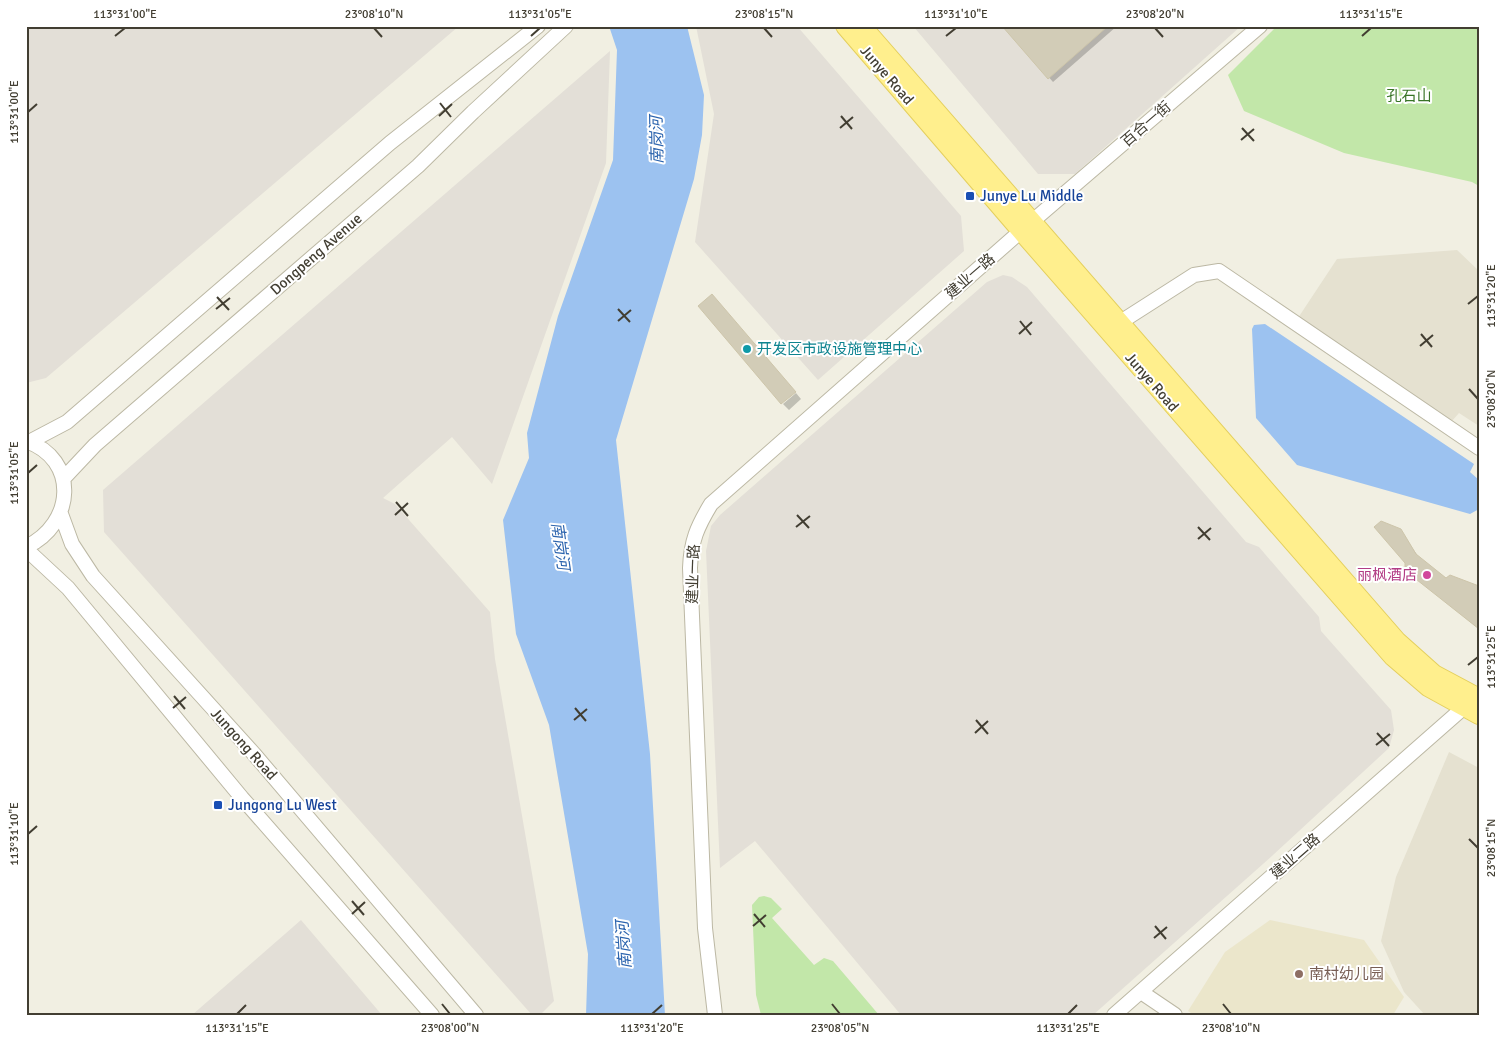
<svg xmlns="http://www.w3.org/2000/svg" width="1505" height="1041" font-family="Signika,'Noto Sans SC',sans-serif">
<rect width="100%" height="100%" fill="#f1efe2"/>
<path fill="#e5e1d0" d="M 1457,250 L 1479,271 L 1479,426 L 1459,413 L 1451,422 L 1298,318 L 1337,259 Z
M 1449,752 L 1479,768 L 1479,1015 L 1425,1015 L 1404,992 L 1381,941 L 1396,877 Z"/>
<path fill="#e3dfd7" d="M 26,26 L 459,26 L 46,378 L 26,383 Z
M 696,26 L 797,26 L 961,216 L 964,251 L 818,380 L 695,242 L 714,114 Z
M 913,26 L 1241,26 L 1075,174 L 1038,174 Z
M 610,51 L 606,163 L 492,484 L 452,437 L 383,498 L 395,504 L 490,612 L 495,659 L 554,1001 L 540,1015 L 532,1015 L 104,532 L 103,490 Z
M 1003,275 L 1012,277 L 1027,287 L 1246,542 L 1259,547 L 1319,617 L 1321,631 L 1391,710 L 1394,730 L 1389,748 L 1273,855 L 1093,1015 L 901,1015 L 755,841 L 720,868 L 706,551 L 711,526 L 720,515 L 987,282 Z
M 301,920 L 382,1015 L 192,1015 Z"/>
<path fill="#ebe6cb" d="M 1270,920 L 1364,940 L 1404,997 L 1393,1015 L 1194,1015 L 1188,1011 L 1225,952 Z"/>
<path fill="#c2e7a9" d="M 1277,26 L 1479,26 L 1479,186 L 1472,182 L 1344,153 L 1244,111 L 1228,75 Z
M 764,896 L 771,898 L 782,909 L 772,918 L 814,965 L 824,958 L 833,961 L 879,1015 L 761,1015 L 756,995 L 752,905 L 759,897 Z"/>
<path fill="#9cc2f0" d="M 609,26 L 687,26 L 704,95 L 702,135 L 694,179 L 616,440 L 650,754 L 665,1015 L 586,1015 L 588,954 L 549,725 L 516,634 L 503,520 L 529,458 L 527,433 L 558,316 L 613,160 L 617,50 Z
M 1265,324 L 1474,464 L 1470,472 L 1479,480 L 1479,509 L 1470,514 L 1297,465 L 1256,418 L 1252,329 L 1254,325 Z"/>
<path fill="#0003" d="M 1004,26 L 1117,26 L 1053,82 Z
M 796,393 L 801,399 L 789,410 L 783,404 Z
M 1400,530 L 1420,559 L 1479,629 L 1413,575 Z"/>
<path fill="#d2ccb7" stroke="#cdc5aa" d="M 1002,26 L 1108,26 L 1048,79 Z
M 712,294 L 796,392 L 781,404 L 698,306 Z
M 1381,521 L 1401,529 L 1416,554 L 1446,578 L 1450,575 L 1479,586 L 1479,629 L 1412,576 L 1405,568 L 1405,563 L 1374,527 Z"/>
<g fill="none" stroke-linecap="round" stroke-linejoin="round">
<defs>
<path id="minor" d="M 1119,323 L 1194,275 L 1219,271 L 1479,448
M 26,441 C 79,459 75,524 26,547
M 29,442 L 67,422 L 390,143 L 538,26
M 63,479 L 95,445 L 418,166 L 473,112 L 566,26
M 61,514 L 72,544 L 93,576 L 254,754 L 476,1015
M 26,549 L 68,588 L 242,798 L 432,1015
M 1141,992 L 1175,1015
M 715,1015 L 705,928 L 690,568 C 691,541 697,527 711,504 L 1021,231 L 1260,26
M 1114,1015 L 1470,702"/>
<path id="major" d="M 845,26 L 1021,231 L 1393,657 L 1428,687 L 1479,715
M 862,26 L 1397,641 L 1434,674 L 1479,698"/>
</defs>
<use href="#minor" stroke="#bcb8a4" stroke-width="16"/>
<use href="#major" stroke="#e4cf5d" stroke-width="20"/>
<use href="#minor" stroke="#fff" stroke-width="14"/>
<use href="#major" stroke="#ffef8d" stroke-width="18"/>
</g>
<path fill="none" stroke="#423e32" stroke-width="2" d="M 374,28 L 382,37M 764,28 L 772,37M 1155,28 L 1163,37M 115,36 L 125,28M 531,36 L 540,28M 946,36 L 956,28M 1362,36 L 1371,28M 440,103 L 451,117M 28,112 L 37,104M 439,116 L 452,104M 841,116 L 852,129M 840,128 L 853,117M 1242,128 L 1254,141M 1241,140 L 1254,129M 217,297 L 229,310M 1468,304 L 1478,296M 216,309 L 230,298M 618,309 L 630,322M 618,321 L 631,310M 1020,321 L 1031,335M 1019,334 L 1032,322M 1421,334 L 1432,347M 1420,346 L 1433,335M 1469,389 L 1478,399M 28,473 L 37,465M 396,502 L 408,516M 395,515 L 408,503M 797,515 L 809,528M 796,527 L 810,516M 1198,527 L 1210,540M 1198,539 L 1211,528M 1468,665 L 1478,657M 174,696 L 185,709M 173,708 L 186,697M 575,708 L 586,721M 574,720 L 587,709M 976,720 L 988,734M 975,733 L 988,721M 1377,733 L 1389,746M 1376,745 L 1390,734M 28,834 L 37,826M 1469,839 L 1478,848M 352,901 L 364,915M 352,914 L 365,902M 754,914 L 765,927M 753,926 L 766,915M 1155,926 L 1166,939M 1154,938 L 1167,927M 442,1004 L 450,1014M 832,1004 L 840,1014M 1223,1004 L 1231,1014M 237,1014 L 246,1005M 652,1014 L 662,1005M 1068,1014 L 1077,1005"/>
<g fill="#1a4fb4" stroke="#fff" stroke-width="2">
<rect x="965" y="191" width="10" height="10" rx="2.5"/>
<rect x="213" y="800" width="10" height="10" rx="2.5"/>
</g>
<circle fill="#0f9aa8" stroke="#fff" stroke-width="2" cx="747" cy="349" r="5"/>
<circle fill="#d1479c" stroke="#fff" stroke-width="2" cx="1427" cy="575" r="5"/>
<circle fill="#8d6e63" stroke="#fff" stroke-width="2" cx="1299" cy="974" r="5"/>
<g text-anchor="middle" stroke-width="4" stroke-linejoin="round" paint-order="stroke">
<g font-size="15" fill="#423e32" stroke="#fff">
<text transform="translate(887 75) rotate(49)" y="5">Junye Road</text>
<text transform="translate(1146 124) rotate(-41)" y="5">百合一街</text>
<text transform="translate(316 254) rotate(-41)" y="5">Dongpeng Avenue</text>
<text transform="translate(970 276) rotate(-41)" y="5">建业一路</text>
<text transform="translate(1152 382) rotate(49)" y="5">Junye Road</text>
<text transform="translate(693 574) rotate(-88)" y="5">建业一路</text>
<text transform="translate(244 744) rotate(48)" y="5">Jungong Road</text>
<text transform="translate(1295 856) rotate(-41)" y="5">建业二路</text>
</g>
<g font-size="15" fill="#387426" stroke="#fff">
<text x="1409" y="101">孔石山</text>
</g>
<g font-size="15" fill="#164399" stroke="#fff" text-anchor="start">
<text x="980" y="201">Junye Lu Middle</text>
<text x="228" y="810">Jungong Lu West</text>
</g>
<g font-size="15" fill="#0d838f" stroke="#fff" text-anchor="start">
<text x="757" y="354">开发区市政设施管理中心</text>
</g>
<g font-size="15" fill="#b23c85" stroke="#fff" text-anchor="end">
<text x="1417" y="580">丽枫酒店</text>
</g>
<g font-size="15" fill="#785e54" stroke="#fff" text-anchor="start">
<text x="1309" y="979">南村幼儿园</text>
</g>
<g font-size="16" font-style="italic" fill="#2c64ae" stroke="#fff">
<text transform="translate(656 140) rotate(-91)" y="6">南岗河</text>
<text transform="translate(561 546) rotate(82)" y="6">南岗河</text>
<text transform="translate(623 945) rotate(-94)" y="6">南岗河</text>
</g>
</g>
<rect width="1505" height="1041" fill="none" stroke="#ffffff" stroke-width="55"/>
<rect x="28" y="28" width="1450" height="986" fill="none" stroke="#423e32" stroke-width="2"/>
<g font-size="12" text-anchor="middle" fill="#423e32">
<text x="125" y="18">113°31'00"E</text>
<text x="374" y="18">23°08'10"N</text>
<text x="540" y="18">113°31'05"E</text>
<text x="764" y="18">23°08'15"N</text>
<text x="956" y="18">113°31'10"E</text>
<text x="1155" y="18">23°08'20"N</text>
<text x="1371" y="18">113°31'15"E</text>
<text transform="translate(14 112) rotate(-90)" y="4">113°31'00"E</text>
<text transform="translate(1491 296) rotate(-90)" y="4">113°31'20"E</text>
<text transform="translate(1491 399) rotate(-90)" y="4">23°08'20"N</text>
<text transform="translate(14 473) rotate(-90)" y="4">113°31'05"E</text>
<text transform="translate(1491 657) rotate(-90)" y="4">113°31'25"E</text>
<text transform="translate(14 834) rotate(-90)" y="4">113°31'10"E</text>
<text transform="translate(1491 848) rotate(-90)" y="4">23°08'15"N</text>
<text x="237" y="1032">113°31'15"E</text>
<text x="450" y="1032">23°08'00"N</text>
<text x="652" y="1032">113°31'20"E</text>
<text x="840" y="1032">23°08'05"N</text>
<text x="1068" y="1032">113°31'25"E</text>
<text x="1231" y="1032">23°08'10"N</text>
</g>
</svg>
